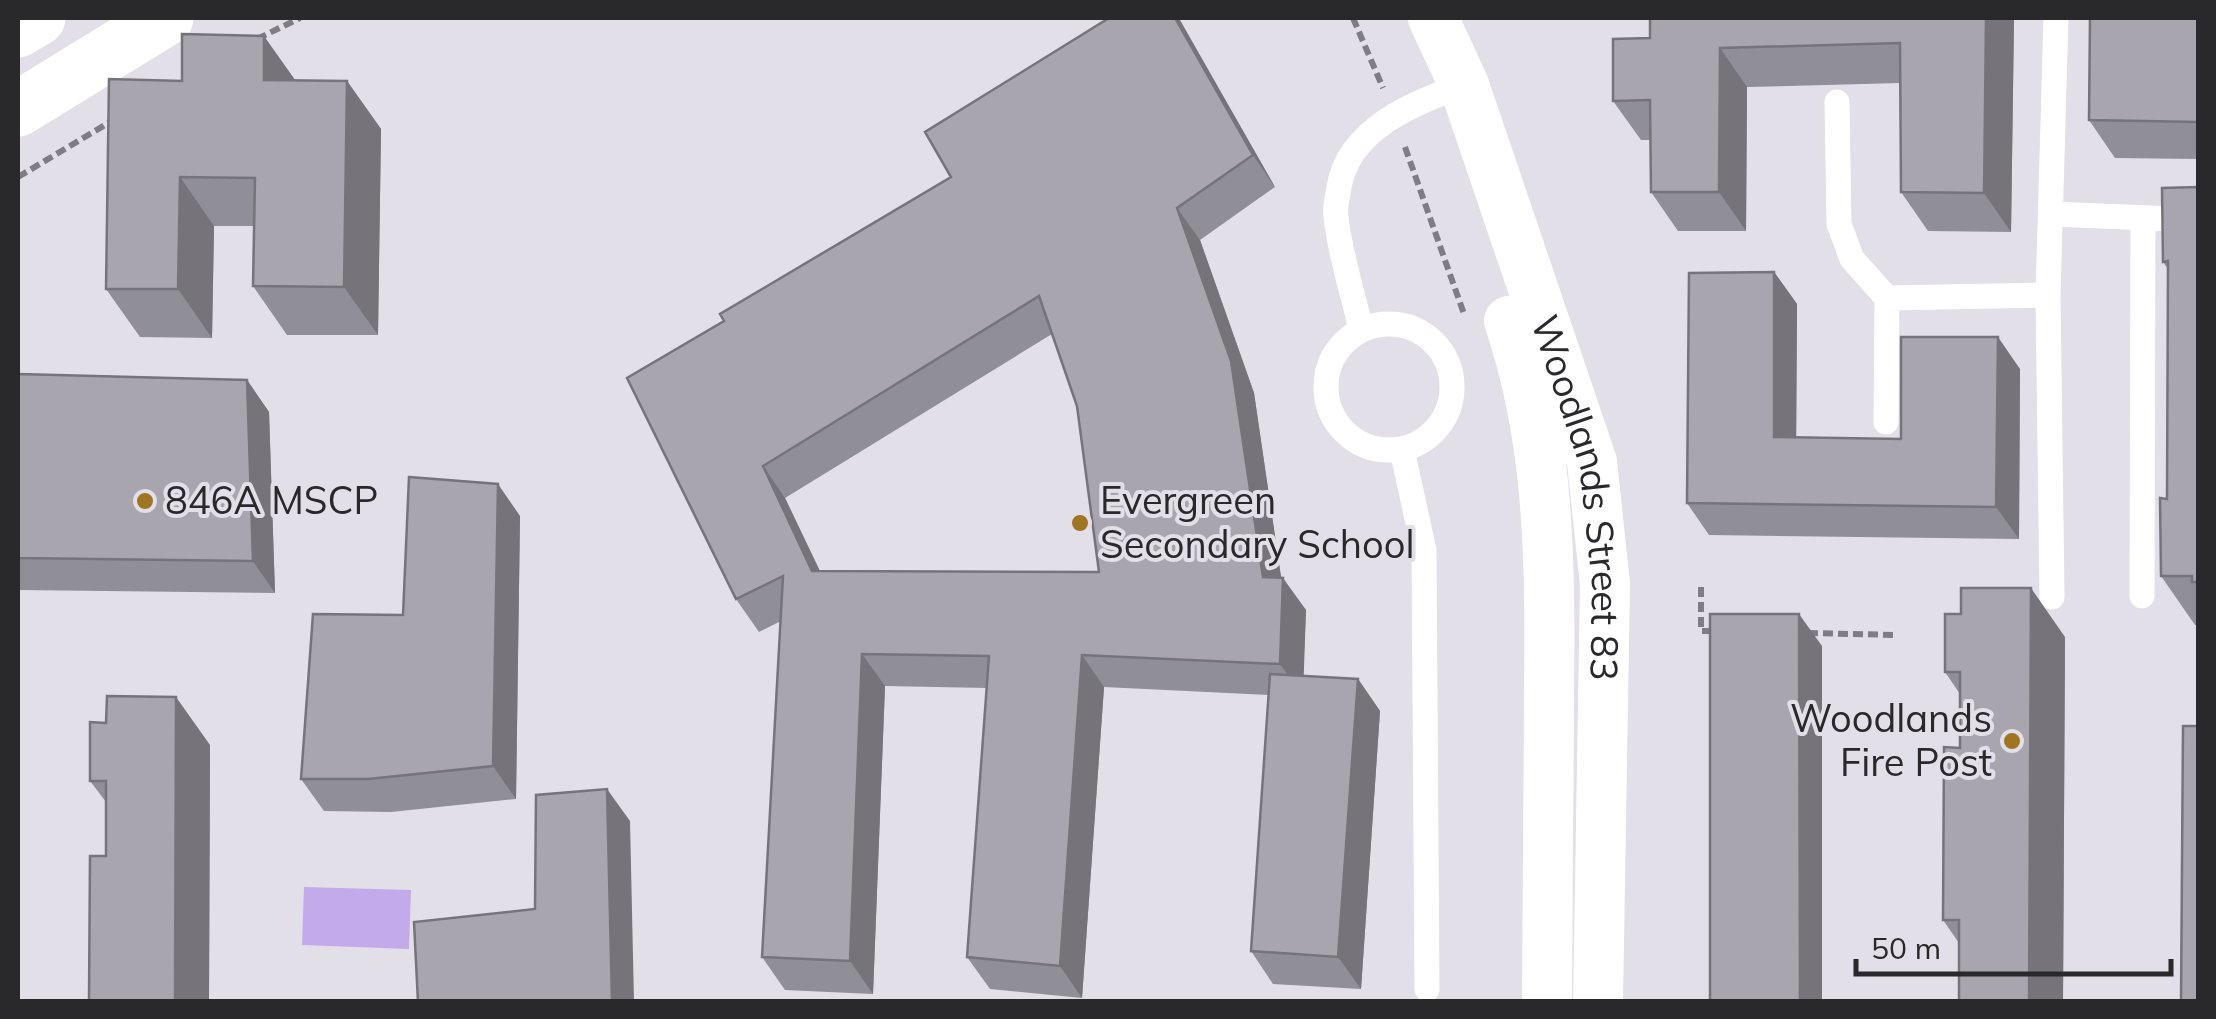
<svg xmlns="http://www.w3.org/2000/svg" width="2216" height="1019" font-family="Mulish,sans-serif">
<rect width="100%" height="100%" fill="#e2dfe8"/>
<path fill="#c2aaeb" d="M 304,887 L 411,890 L 409,949 L 302,945 Z"/>
<g fill="none" stroke-linecap="round" stroke-linejoin="round">
<path stroke="#7f7d83" stroke-width="6" stroke-dasharray="10 5" stroke-linecap="butt" d="M 1353,18 L 1383,88
M 257,39 L 300,18
M 1405,147 L 1464,314
M 18,177 L 115,119
M 1701,587 L 1701,631 L 1715,631
M 1808,633 L 1896,635"/>
<path stroke="#fff" stroke-width="25" d="M 1837,102 L 1839,224 L 1852,259 L 1887,298 L 1886,422
M 2052,214 L 2198,220
M 1887,298 L 2048,295
M1326 387a63 63 0 1 1 126 0a63 63 0 1 1-126 0Z
M 1361,330 C 1353,293 1340,255 1336,217 C 1334,207 1338,197 1339,187 C 1349,128 1414,103 1464,85
M 1402,450 L 1424,550 L 1427,989
M 2142,596 L 2143,219
M 2052,597 L 2048,295 L 2056,18"/>
<g stroke="#fff" stroke-width="50">
<path id="s1" d="M 1433,18 L 1464,85 L 1592,462 L 1605,584 L 1598,1002"/>
<path d="M 1509,321 C 1552,447 1550,574 1549,705 C 1548,804 1548,903 1547,1002"/>
</g>
<path stroke="#fff" stroke-width="55" d="M 18,30 L 38,18
M 18,109 L 166,18"/>
</g>
<path fill="#908e96" fill-rule="evenodd" d="M 1178,18 L 1275,187 L 1200,240 L 1254,393 L 1281,578 L 1306,610 L 1303,676 L 1358,679 L 1380,711 L 1361,989 L 1273,984 L 1251,951 L 1269,695 L 1104,687 L 1082,998 L 990,989 L 967,957 L 987,688 L 885,686 L 873,994 L 785,990 L 762,957 L 781,621 L 759,632 L 736,599 L 724,321 L 951,177 ZM 1052,334 L 1077,406 L 1099,572 L 820,571 L 785,498 Z
M 2014,18 L 2011,232 L 1928,231 L 1901,192 L 1900,83 L 1747,87 L 1746,231 L 1678,231 L 1651,192 L 1651,140 L 1641,140 L 1613,101 L 1650,38 Z
M 2198,18 L 2198,159 L 2115,158 L 2089,120 Z
M 296,80 L 347,81 L 381,129 L 378,335 L 287,335 L 253,286 L 254,226 L 214,226 L 212,338 L 140,337 L 106,289 L 182,81 Z
M 2198,187 L 2198,625 L 2195,625 L 2161,576 L 2167,499 L 2168,269 L 2163,262 Z
M 1774,272 L 1797,304 L 1796,438 L 1901,439 L 2020,369 L 2019,539 L 1709,535 L 1687,503 Z
M 18,374 L 247,380 L 269,412 L 275,593 L 18,590 Z
M 520,516 L 516,799 L 391,812 L 324,811 L 301,779 L 403,615 Z
M 2065,637 L 2063,1002 L 1959,1002 L 1959,943 L 1943,920 L 1960,748 L 1960,694 L 1945,672 Z
M 210,745 L 209,1002 L 106,856 L 106,802 L 90,781 Z"/>
<path fill="#76747a" d="M 1175,18 L 1178,18 L 1180,20 L 1275,187 L 1253,155 Z
M 1986,18 L 2014,18 L 2011,232 L 1984,193 Z
M 264,36 L 298,84 L 264,80 Z
M 1720,48 L 1747,87 L 1746,231 L 1719,192 Z
M 347,81 L 381,129 L 378,335 L 344,287 Z
M 180,177 L 214,226 L 212,338 L 178,289 Z
M 1177,208 L 1200,240 L 1254,393 L 1283,590 L 1283,578 L 1306,610 L 1303,696 L 1280,664 Z
M 1774,272 L 1797,304 L 1796,470 L 1774,437 Z
M 1998,337 L 2020,369 L 2019,539 L 1996,507 Z
M 247,380 L 269,412 L 275,593 L 253,561 Z
M 763,466 L 785,498 L 835,603 L 812,571 Z
M 498,484 L 520,516 L 516,799 L 493,766 Z
M 2031,588 L 2065,637 L 2063,1002 L 2029,1002 Z
M 1799,614 L 1822,646 L 1822,1002 L 1800,1002 Z
M 862,654 L 885,686 L 873,994 L 850,961 Z
M 1082,655 L 1104,687 L 1082,998 L 1060,966 Z
M 1358,679 L 1380,711 L 1361,989 L 1338,957 Z
M 176,697 L 210,745 L 209,1002 L 175,1002 Z
M 607,789 L 630,821 L 634,1002 L 612,1002 Z"/>
<path fill="#a8a5ae" stroke="#76747a" stroke-width="2.5" fill-rule="evenodd" d="M 1109,18 L 1175,18 L 1253,155 L 1177,208 L 1231,361 L 1263,577 L 1283,578 L 1280,664 L 1082,655 L 1060,966 L 967,957 L 989,656 L 862,654 L 850,961 L 762,957 L 783,576 L 736,599 L 627,378 L 724,321 L 720,314 L 951,177 L 925,132 ZM 1039,296 L 1077,406 L 1099,572 L 812,571 L 763,466 Z
M 1650,18 L 1986,18 L 1984,193 L 1901,192 L 1900,43 L 1720,48 L 1719,192 L 1651,192 L 1650,100 L 1613,101 L 1613,39 L 1650,38 Z
M 2090,18 L 2198,18 L 2198,122 L 2089,120 Z
M 182,34 L 264,36 L 264,80 L 347,81 L 344,287 L 253,286 L 255,178 L 180,177 L 178,289 L 106,289 L 109,79 L 182,81 Z
M 2198,187 L 2198,582 L 2192,582 L 2192,576 L 2161,576 L 2160,498 L 2167,499 L 2168,261 L 2163,262 L 2162,188 Z
M 1774,272 L 1774,437 L 1901,439 L 1901,337 L 1998,337 L 1996,507 L 1687,503 L 1689,273 Z
M 18,374 L 247,380 L 253,561 L 18,558 Z
M 409,477 L 498,484 L 493,766 L 368,779 L 301,779 L 313,614 L 403,615 Z
M 1961,588 L 2031,588 L 2029,1002 L 1959,1002 L 1959,920 L 1943,920 L 1944,747 L 1960,748 L 1960,672 L 1945,672 L 1945,614 L 1961,614 Z
M 1710,614 L 1799,614 L 1800,1002 L 1710,1002 Z
M 1270,674 L 1358,679 L 1338,957 L 1251,951 Z
M 107,696 L 176,697 L 175,1002 L 89,1002 L 90,856 L 106,856 L 106,781 L 90,781 L 90,722 L 106,723 Z
M 2183,726 L 2198,726 L 2198,1002 L 2181,1002 Z
M 607,789 L 612,1002 L 418,1002 L 414,922 L 535,909 L 536,795 Z"/>
<g fill="#9f7524" stroke="#e2dfe8" stroke-width="4">
<circle cx="145" cy="501" r="10"/>
<circle cx="1080" cy="523" r="10"/>
<circle cx="2012" cy="741" r="10"/>
</g>
<g text-anchor="middle" stroke-width="8" stroke-linejoin="round" paint-order="stroke">
<g font-size="38" fill="#29282b" stroke="#e2dfe8">
<text dy="13" stroke="none"><textPath href="#s1" startOffset="505">Woodlands Street 83</textPath></text>
</g>
<g font-size="38" fill="#29282b" stroke="#e2dfe8" text-anchor="start">
<text x="165" y="514">846A MSCP</text>
<text x="1100" y="514">Evergreen<tspan x="1100" dy="44">Secondary School</tspan></text>
<text x="1992" y="732" text-anchor="end">Woodlands<tspan x="1992" dy="44">Fire Post</tspan></text>
</g>
</g>
<rect width="2216" height="1019" fill="none" stroke="#29282b" stroke-width="40"/>
<path d="M1856 959v15h315v-15" fill="none" stroke="#29282b" stroke-width="5"/>
<text x="1871" y="959" font-size="30" fill="#29282b" stroke="#e2dfe8" stroke-width="8" paint-order="stroke">50 m</text>
</svg>
